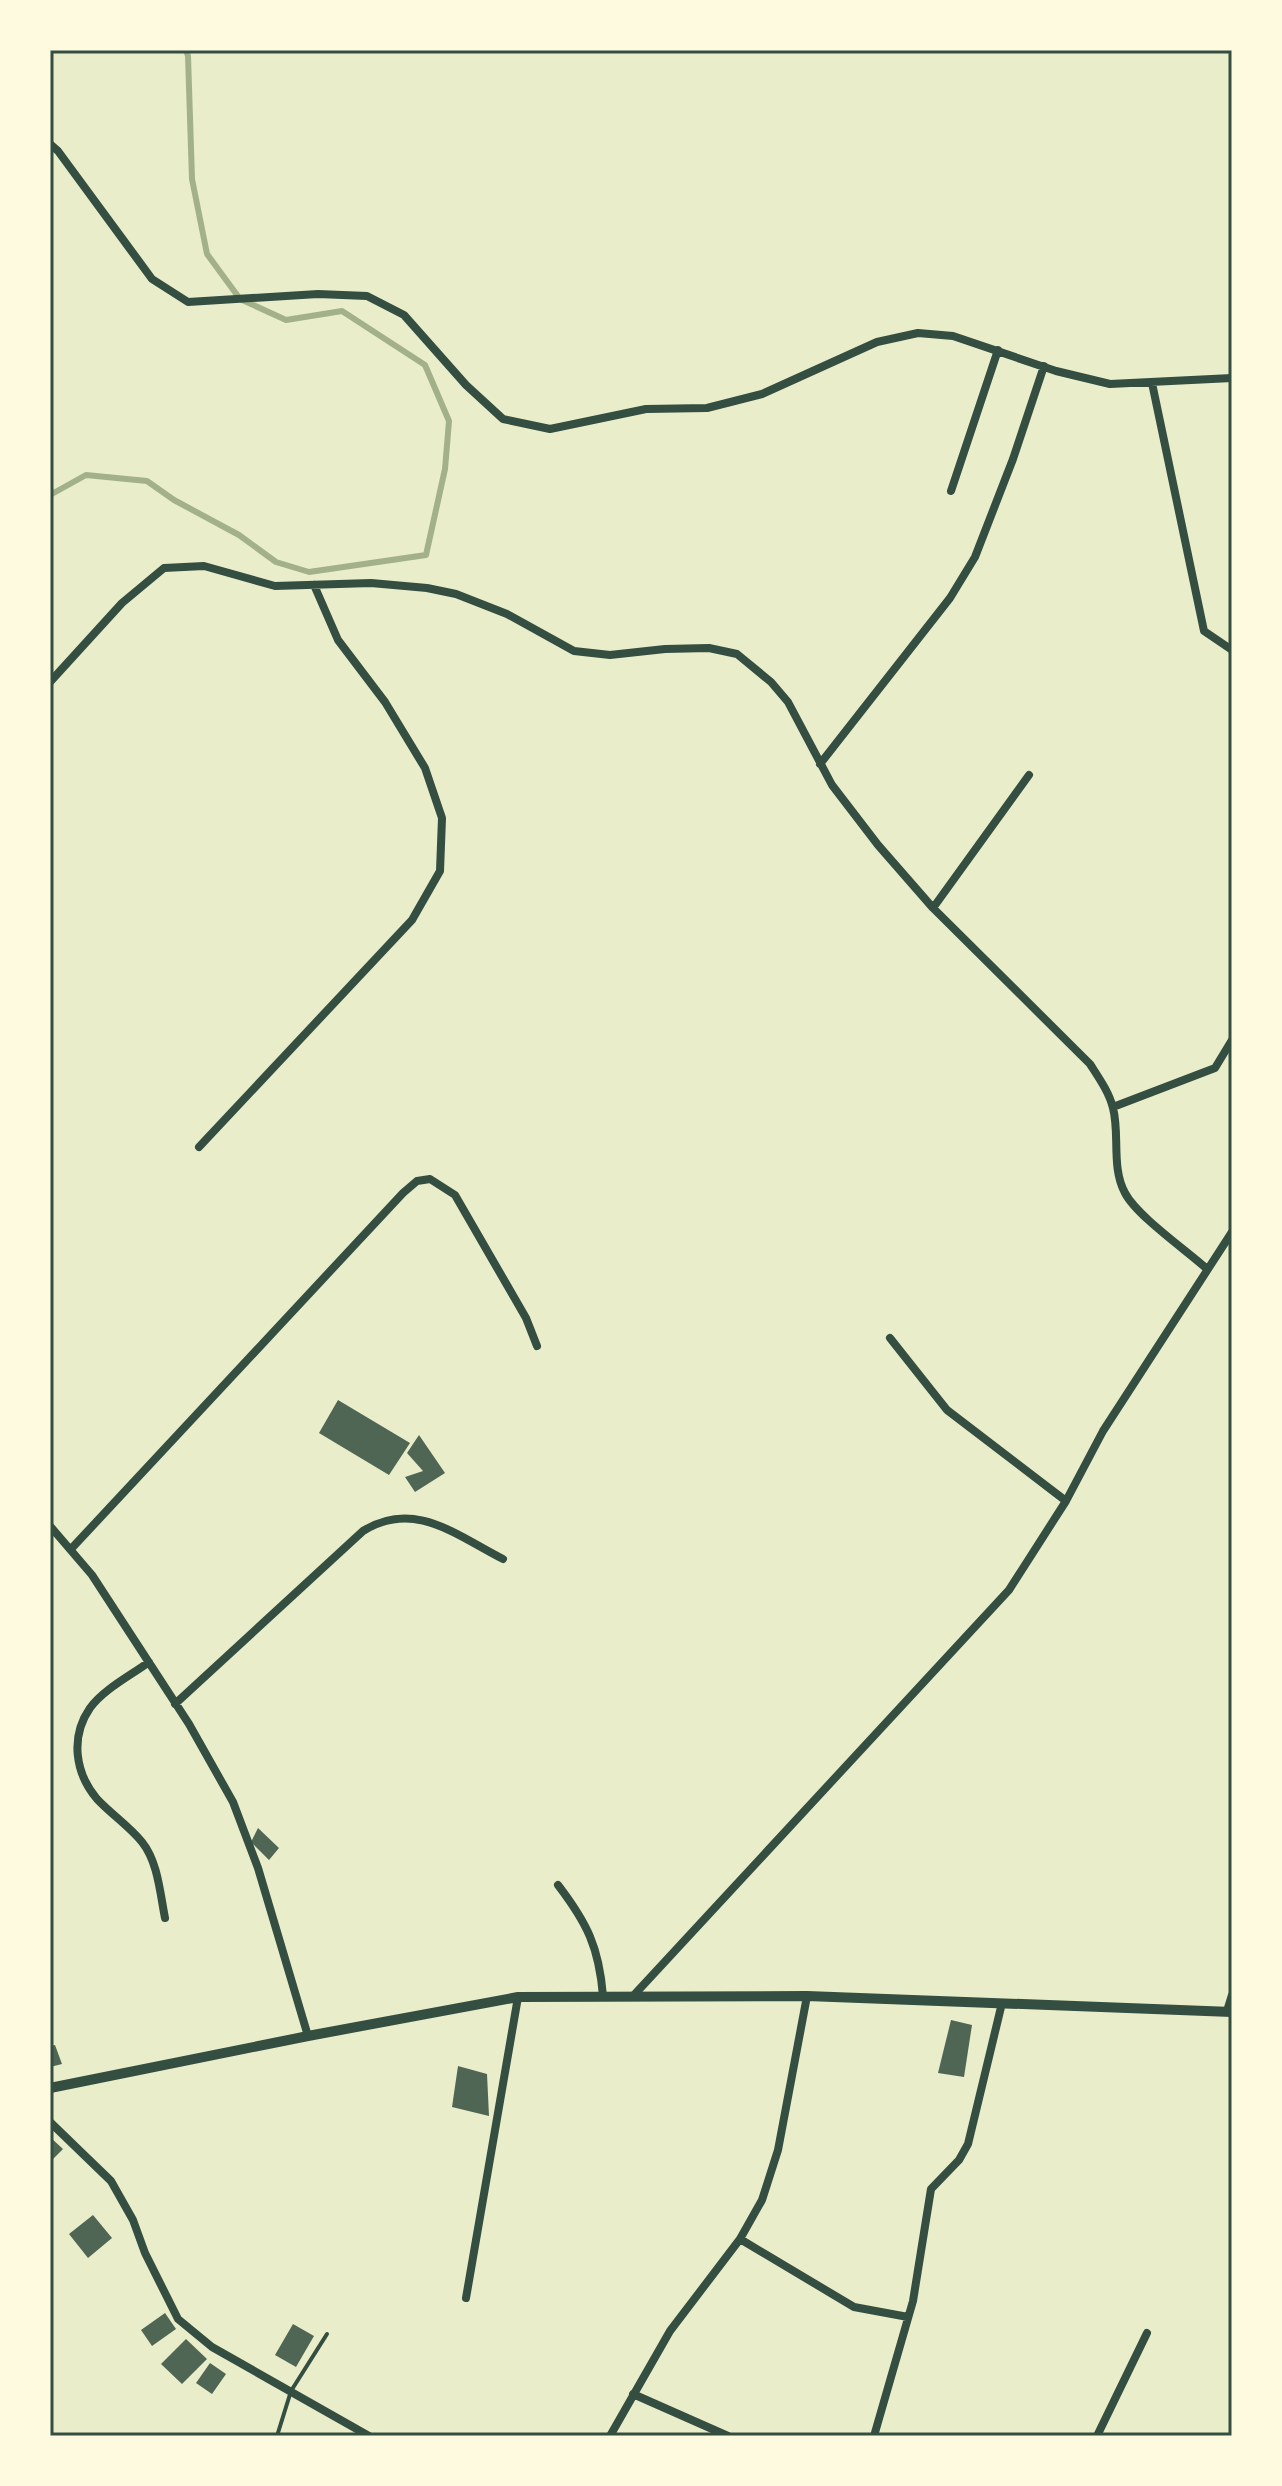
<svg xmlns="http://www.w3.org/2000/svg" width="1282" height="2486" font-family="'IBM Plex Serif',serif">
<rect width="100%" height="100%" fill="#e9edc9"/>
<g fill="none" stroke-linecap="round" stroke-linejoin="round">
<path stroke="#a3b18a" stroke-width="6" d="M 50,495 L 86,475 L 147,481 L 174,500 L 239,535 L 276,562 L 309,572 L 426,555 L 445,469 L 449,421 L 425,365 L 342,311 L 286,320 L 240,299 L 207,254 L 192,179 L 188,56 L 186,50"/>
</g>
<path fill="#4f6655" d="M 338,1400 L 410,1443 L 389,1475 L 319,1433 Z
M 419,1435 L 445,1473 L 415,1492 L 405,1477 L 423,1471 L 407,1453 Z
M 258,1828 L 279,1848 L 269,1860 L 251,1842 Z
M 951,2020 L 972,2025 L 964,2077 L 938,2073 Z
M 55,2045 L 62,2064 L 50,2067 L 50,2046 Z
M 458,2066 L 487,2074 L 489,2116 L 452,2107 Z
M 50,2137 L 63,2149 L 50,2162 Z
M 93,2215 L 112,2238 L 88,2258 L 69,2234 Z
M 165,2313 L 176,2329 L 152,2346 L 141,2330 Z
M 293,2324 L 314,2336 L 296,2367 L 275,2355 Z
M 186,2339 L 207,2359 L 182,2384 L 161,2364 Z
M 210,2363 L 226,2374 L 212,2394 L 196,2383 Z"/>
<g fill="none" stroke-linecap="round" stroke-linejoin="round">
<path stroke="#344e41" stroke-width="4" d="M 277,2436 L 291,2391 L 327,2334"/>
<path stroke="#344e41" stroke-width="8" d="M 50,144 L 58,151 L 152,279 L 188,302 L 318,294 L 367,296 L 404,315 L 466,385 L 503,419 L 550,429 L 646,409 L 707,408 L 762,394 L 877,342 L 918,333 L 953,336 L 1056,371 L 1110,384 L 1232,378
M 1152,383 L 1204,631 L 1232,650
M 951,491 L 998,350
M 50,682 L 122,603 L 164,568 L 204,566 L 275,586 L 371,583 L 427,588 L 456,594 L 507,614 L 574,651 L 610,655 L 665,649 L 709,648 L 737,654 L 771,682 L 788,702 L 832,785 L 878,845 L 933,908 L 1090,1064 C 1099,1078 1109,1092 1113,1108 C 1120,1135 1111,1167 1125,1193 C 1137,1216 1186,1250 1207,1269
M 820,764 L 950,598 L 975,557 L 1013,459 L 1044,366
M 933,908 L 1029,775
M 1113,1107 L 1215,1068 L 1232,1040
M 199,1147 L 412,920 L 440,871 L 442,818 L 425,768 L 385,702 L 338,640 L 314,585
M 890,1338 L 947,1410 L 1066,1501
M 50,1526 L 92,1575 L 189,1724 L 233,1802 L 258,1868 L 308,2036
M 71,1549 L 403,1193 L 417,1181 L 430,1179 L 455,1195 L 526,1318 L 537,1346
M 149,1662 C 130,1676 104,1689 90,1708 C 70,1737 75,1773 97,1799 C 111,1814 129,1826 142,1842 C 158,1862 160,1893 165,1918
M 175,1704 L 363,1531 C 414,1499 456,1535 503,1559
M 558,1885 C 587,1923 599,1947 603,1996
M 634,1995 L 1009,1590 L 1066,1501 L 1103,1431 L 1232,1232
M 1227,2011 L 1232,1995
M 50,2122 L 111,2181 L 133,2220 L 145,2253 L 178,2319 L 212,2347 L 369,2436
M 740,2239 L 854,2307 L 908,2317
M 466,2298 L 518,1997
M 633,2394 L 728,2436
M 610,2436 L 670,2331 L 740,2239 L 762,2200 L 778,2150 L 807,1996
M 874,2436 L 913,2301 L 931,2189 L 959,2160 L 968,2144 L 1002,2003
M 1097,2436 L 1147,2333"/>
<path stroke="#344e41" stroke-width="10" d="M 50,2088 L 308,2036 L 518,1997 L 807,1996 L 1232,2012"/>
</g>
<rect width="1282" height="2486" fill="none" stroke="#fefae0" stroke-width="104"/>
<rect x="52" y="52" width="1178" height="2382" fill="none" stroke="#344e41" stroke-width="3"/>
</svg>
